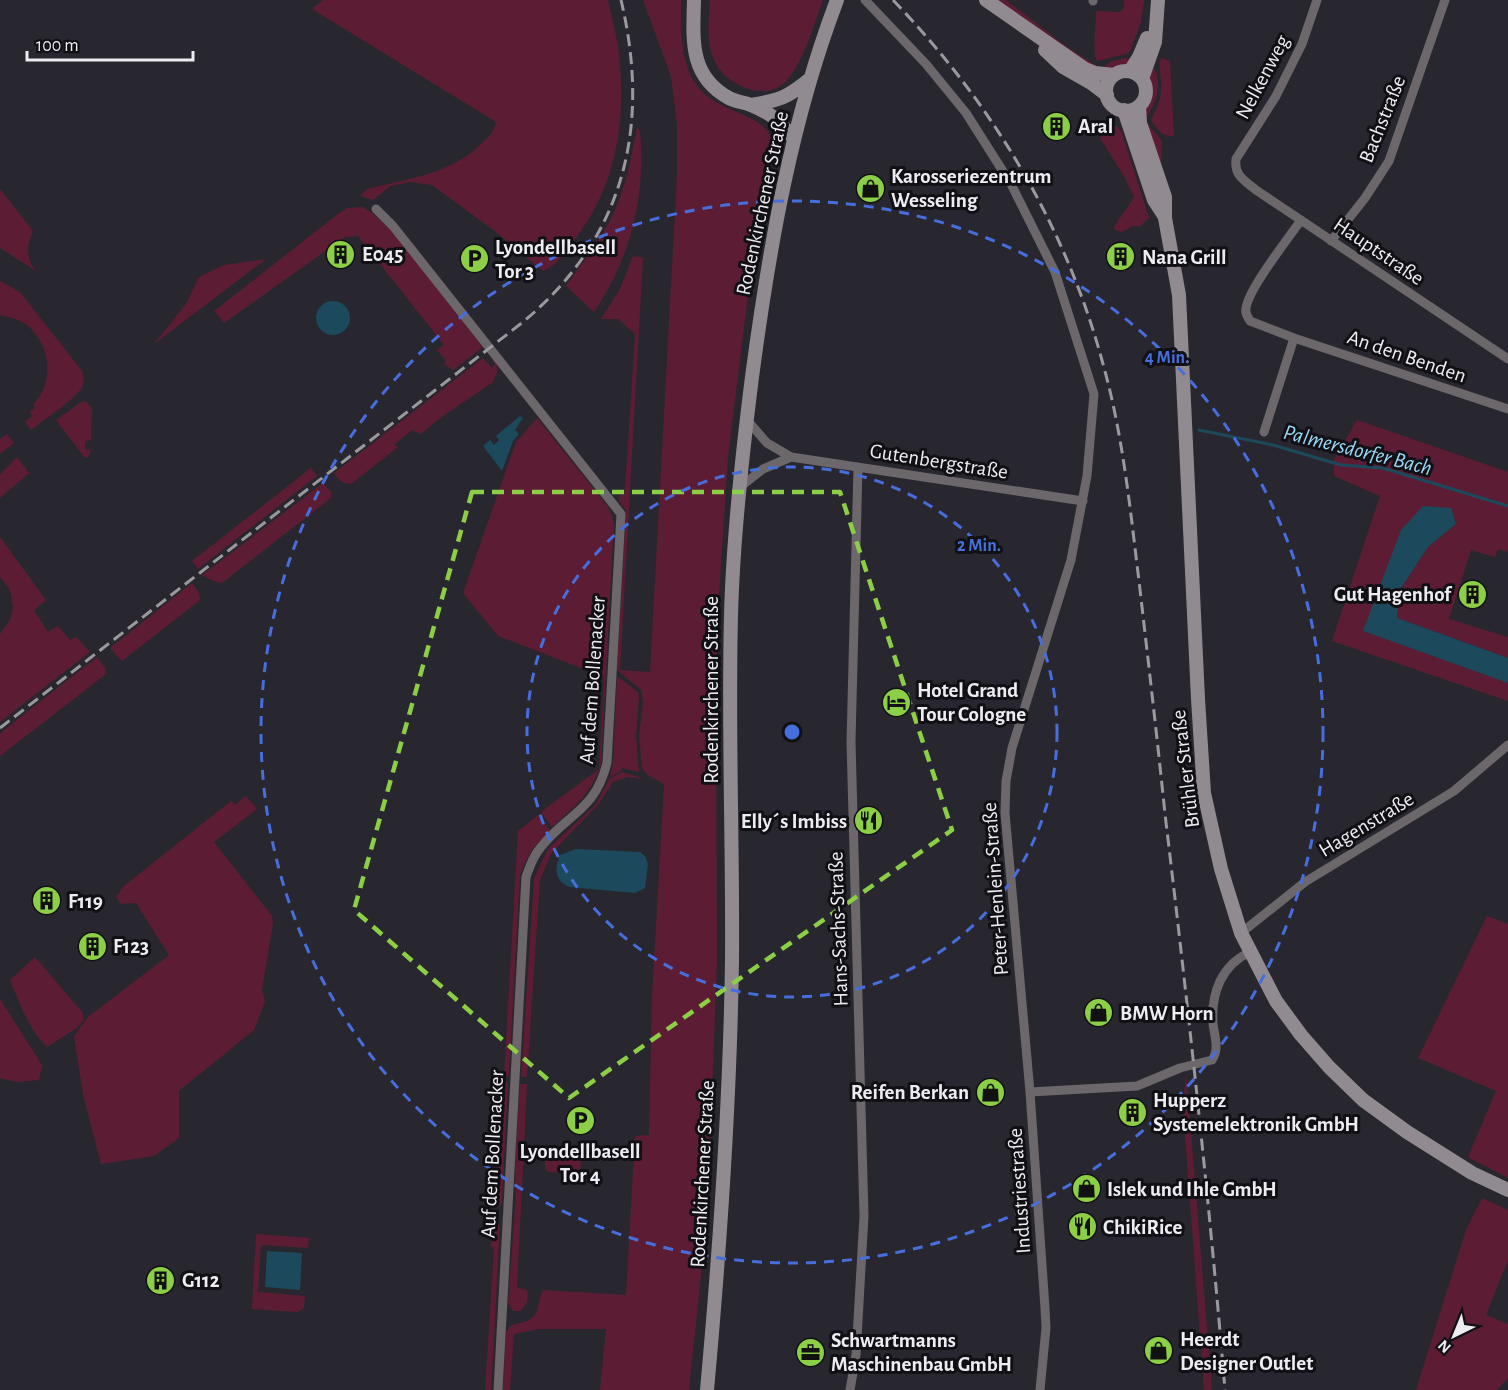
<svg xmlns="http://www.w3.org/2000/svg" width="1508" height="1390" font-family="'Alegreya Sans',sans-serif">
<rect width="100%" height="100%" fill="#28272f"/>
<path fill="#5c1d34" d="M 323,0 L 608,0 C 612,18 617,36 619,55 C 626,119 617,182 578,235 C 567,249 559,265 543,271 L 496,232 L 432,185 L 410,182 L 390,186 L 373,200 L 360,196 L 367,189 C 407,179 450,174 480,145 C 488,137 494,133 496,122 L 312,9 Z
M 643,0 L 681,0 C 681,25 680,51 690,74 C 708,114 756,109 770,135 C 773,138 773,144 775,148 L 748,295 L 728,457 L 718,612 L 716,684 L 717,960 L 711,1121 L 704,1246 L 689,1390 L 600,1390 L 606,1329 L 539,1329 L 514,1334 L 510,1390 L 503,1390 L 506,1332 C 512,1320 525,1326 534,1316 C 541,1308 537,1297 544,1290 L 626,1295 L 635,1136 L 649,1135 L 652,997 L 664,784 L 646,774 L 642,767 L 639,736 L 643,703 L 641,690 L 617,670 L 626,511 L 619,501 L 619,497 L 625,490 L 635,334 L 618,319 L 601,319 L 620,289 L 633,256 L 643,258 L 620,670 L 650,672 L 677,175 L 677,124 L 671,76 Z
M 710,0 L 823,0 C 814,24 804,61 787,80 C 766,104 725,85 714,60 C 706,43 709,18 710,0 Z
M 998,0 L 1006,0 L 1067,47 L 1097,66 L 1096,69 L 1068,53 Z
M 1124,0 L 1144,0 L 1141,22 L 1130,51 L 1126,54 L 1097,61 C 1092,53 1096,23 1096,11 L 1120,12 L 1124,8 Z
M 1125,58 L 1132,59 C 1125,67 1112,71 1102,68 L 1112,61 Z
M 1161,58 L 1170,61 L 1174,137 L 1162,134 L 1151,121 C 1155,111 1160,103 1161,92 C 1163,81 1157,68 1161,58 Z
M 1149,66 L 1156,71 C 1161,89 1156,103 1146,118 C 1143,108 1150,103 1151,93 C 1151,83 1147,76 1149,66 Z
M 1145,124 L 1148,124 L 1162,141 L 1161,161 L 1163,178 Z
M 1112,125 L 1117,126 L 1122,133 L 1149,218 L 1140,226 L 1133,226 L 1122,232 L 1115,230 L 1114,227 L 1134,197 L 1124,176 L 1100,138 Z
M 637,127 L 640,131 C 646,196 631,257 594,312 L 566,286 C 583,262 602,239 614,212 C 626,186 632,155 637,127 Z
M 0,189 L 33,231 C 26,246 26,258 36,271 L 0,248 Z
M 362,207 L 371,212 L 391,230 L 483,347 L 453,370 L 444,364 L 446,361 L 437,350 L 444,345 L 358,236 L 345,237 L 224,323 L 214,311 L 338,214 L 347,208 Z
M 266,259 L 154,344 L 186,304 L 199,277 L 224,265 Z
M 0,281 L 20,292 L 82,371 C 83,376 85,380 83,385 C 79,397 42,421 31,430 L 25,422 L 32,416 L 30,412 L 35,408 L 33,405 C 55,382 51,345 27,325 C 19,319 9,317 0,315 Z
M 488,354 L 497,364 L 497,373 L 493,382 L 443,416 L 421,434 L 412,430 L 394,445 L 398,447 L 351,484 C 342,484 339,480 334,473 L 483,358 L 492,368 L 495,364 Z
M 85,401 L 92,408 L 91,440 L 85,441 L 85,449 L 91,450 L 88,458 L 84,457 L 56,420 L 81,402 Z
M 537,418 L 609,508 L 614,523 L 601,764 C 593,792 573,808 552,827 L 541,812 L 599,769 L 604,677 L 498,636 L 463,593 L 516,442 Z
M 1357,420 L 1508,472 L 1508,552 L 1498,549 L 1495,557 L 1471,550 L 1449,619 L 1508,637 L 1508,658 L 1397,618 L 1400,590 L 1428,547 L 1456,524 L 1451,508 L 1363,631 L 1508,683 L 1508,701 L 1332,641 L 1380,496 L 1334,476 L 1334,459 Z
M 7,434 L 14,443 L 0,454 L 0,439 Z
M 17,457 L 29,473 L 0,498 L 0,475 Z
M 311,468 L 317,476 L 198,569 L 192,561 Z
M 323,483 L 331,492 L 331,498 L 222,583 L 213,581 L 202,575 Z
M 0,537 L 46,600 L 34,610 L 48,632 L 58,626 L 70,640 L 76,637 L 90,652 L 0,722 L 0,634 L 10,620 L 13,607 L 10,590 L 0,577 Z
M 192,583 L 199,593 L 200,600 L 122,661 L 110,648 Z
M 97,657 L 105,668 L 106,674 L 0,756 L 0,734 L 4,730 Z
M 617,676 L 638,692 L 639,697 L 636,736 L 639,772 L 622,768 L 621,771 L 610,777 L 613,763 Z
M 622,772 L 645,779 L 628,777 L 613,782 L 598,805 L 552,852 L 540,880 L 527,1077 L 521,1077 L 534,878 L 548,849 L 596,804 L 609,779 Z
M 246,796 L 257,809 L 214,842 L 272,916 L 273,923 L 262,990 L 265,1001 L 254,1030 L 179,1091 L 179,1138 L 154,1156 L 101,1164 L 83,1094 L 74,1036 L 88,1017 L 169,955 L 136,903 L 121,904 L 116,897 L 124,886 L 231,801 L 235,805 Z
M 538,815 L 550,830 C 535,844 527,856 520,875 L 509,1076 L 504,1076 L 518,831 Z
M 1487,916 L 1508,924 L 1508,1178 L 1468,1157 L 1496,1091 L 1418,1058 Z
M 35,957 L 83,1013 L 84,1020 L 77,1028 L 47,1047 C 28,1028 20,1004 10,980 Z
M 0,999 L 42,1065 L 39,1080 L 16,1082 L 0,1078 Z
M 1186,1071 L 1212,1390 L 1204,1390 L 1183,1107 Z
M 503,1082 L 508,1082 L 502,1202 L 500,1205 L 492,1207 L 493,1186 L 497,1186 Z
M 520,1084 L 527,1084 L 517,1288 L 525,1289 L 528,1292 L 527,1302 L 521,1311 L 513,1311 L 508,1303 L 516,1196 L 515,1167 Z
M 549,1158 L 581,1159 L 580,1174 L 548,1172 L 545,1168 L 545,1161 Z
M 1482,1198 L 1508,1210 L 1508,1260 L 1486,1315 L 1508,1324 L 1508,1378 L 1497,1390 L 1416,1390 L 1466,1230 Z
M 498,1223 L 500,1227 L 491,1390 L 485,1390 L 494,1248 L 490,1246 Z
M 256,1234 L 309,1238 L 308,1248 L 261,1245 L 258,1292 L 305,1296 L 304,1308 L 298,1312 L 252,1309 Z"/>
<path fill="#1c495c" d="M316 318a17 17 0 1 1 34 0a17 17 0 1 1-34 0Z
M 520,416 L 523,418 L 515,430 L 519,434 L 513,441 L 502,471 L 483,446 L 490,440 L 494,445 L 499,440 L 496,436 Z
M 1423,506 L 1451,508 L 1456,524 L 1428,547 L 1400,590 L 1397,618 L 1508,658 L 1508,683 L 1363,631 L 1401,530 Z
M 576,849 L 640,852 L 645,856 L 648,864 L 645,888 L 635,893 L 569,887 C 555,880 554,869 560,855 Z
M 267,1251 L 302,1253 L 300,1290 L 265,1287 Z"/>
<g fill="none" stroke-linecap="round" stroke-linejoin="round">
<path stroke="#1c495c" stroke-width="3" d="M 1199,430 L 1273,445 L 1341,465 L 1383,468 L 1508,506"/>
<path stroke="#6b676b" stroke-width="9" d="M 865,0 L 926,64 L 966,113 L 1011,184 L 1055,272 L 1094,394 L 1087,476 L 1071,560 L 1012,748 L 1006,781 L 1005,813 L 1030,1092 L 1045,1308 L 1046,1328 L 1040,1390
M 1317,0 L 1302,44 L 1276,96 L 1236,159 C 1234,176 1244,180 1256,190 L 1508,359
M 1093,1 L 1093,0
M 376,209 L 393,226 L 621,514 L 607,763 C 595,811 568,813 541,847 C 533,856 530,866 526,877 L 498,1390
M 1301,220 C 1288,239 1249,288 1246,308 C 1245,313 1247,316 1250,321 L 1294,338 L 1508,409
M 1331,241 L 1365,198 L 1389,161 L 1445,0
M 747,420 L 767,443 L 791,457 L 1083,501
M 1264,432 L 1294,338
M 740,487 L 763,469 L 791,457
M 1241,933 L 1305,882 L 1454,791 L 1508,745
M 1030,1092 L 1137,1086 L 1180,1068 L 1212,1060 C 1220,1049 1214,1035 1213,1023 C 1211,992 1222,965 1250,952
M 850,1390 L 856,1355 L 864,1216 L 851,742 L 858,467"/>
<path stroke="#918a90" stroke-width="14" d="M 694,0 C 693,40 689,76 729,98 C 736,102 744,102 751,105 C 773,114 780,122 794,139
M 986,0 L 1085,69 L 1095,73 L 1114,75
M 1045,50 L 1063,67 L 1091,83 L 1107,95
M 1130,71 L 1139,57 L 1147,38
M1106 91a20 20 0 1 1 40 0a20 20 0 1 1-40 0Z
M 1142,79 L 1155,42 L 1158,0
M 751,105 C 780,100 787,98 810,79
M 1139,106 L 1140,123 L 1165,197 L 1165,218 L 1179,295 L 1198,699 L 1204,793 L 1221,869 L 1241,933 L 1276,1001 L 1301,1035 L 1329,1067 L 1363,1100 L 1407,1132 L 1472,1173 L 1508,1190
M 1124,110 L 1154,200 L 1165,217
M 707,1390 C 720,1247 730,1104 732,961 C 733,846 728,731 731,616 C 733,536 742,456 752,377 C 769,249 791,121 837,0"/>
<path stroke="#9a99a0" stroke-width="3" stroke-dasharray="12 6" stroke-linecap="butt" d="M 893,0 C 992,103 1066,226 1103,364 C 1123,435 1130,508 1139,581 C 1148,659 1157,736 1165,814 C 1188,1006 1209,1197 1225,1390
M 0,728 L 523,322 C 625,237 651,126 621,0"/>
</g>
<path fill="none" stroke="#8cce45" stroke-width="4.5" stroke-dasharray="12 8" stroke-linejoin="round" d="M 472,492 L 840,492 L 952,830 L 569,1098 L 354,910 Z"/>
<g fill="none" stroke="#476edd" stroke-width="3" stroke-dasharray="10 8">
<circle cx="792" cy="732" r="265"/>
<circle cx="792" cy="732" r="531"/>
</g>
<defs>
<symbol id="building-disc" viewBox="-11 -11 22 22"><circle r="9.5" fill="#8cce45" stroke="#111014"/><path d="M-4-6H4V6H1V3H-1V6H-4ZM-2.5-4.3h1.7v1.8h-1.7ZM.8-4.3h1.7v1.8H.8ZM-2.5-1h1.7V.8h-1.7ZM.8-1h1.7V.8H.8Z" fill="#111"/></symbol>
<symbol id="shop-disc" viewBox="-11 -11 22 22"><circle r="9.5" fill="#8cce45" stroke="#111014"/><path d="M-5-2.5h2.3a2.7 3.5 0 0 1 5.4 0H5L5.5 6h-11ZM-1.5-2.5h3a1.5 2.3 0 0 0-3 0Z" fill="#111"/></symbol>
<symbol id="parking-disc" viewBox="-11 -11 22 22"><circle r="9.5" fill="#8cce45" stroke="#111014"/><path d="M-3.5-5.5H1a3.5 3.5 0 0 1 0 7H-1V5.5H-3.5ZM-1-3.4V-.6H.8a1.4 1.4 0 0 0 0-2.8Z" fill="#111"/></symbol>
<symbol id="hotel-disc" viewBox="-11 -11 22 22"><circle r="9.5" fill="#8cce45" stroke="#111014"/><path d="M-6-4.5h1.5V1H6V5H4.5V3h-9V5H-6ZM-4 0a1.8 1.8 0 1 1 3.6 0ZM.5 0V-2.5h3Q6-2.5 6 0Z" fill="#111"/></symbol>
<symbol id="restaurant-disc" viewBox="-11 -11 22 22"><circle r="9.5" fill="#8cce45" stroke="#111014"/><path d="M-5-6h1v4h1v-4h1v4h1v-4h1v5L-1.5 .5V6h-2V.5L-5-1ZM5-6V6H3V1.5H1.5Q1.5-4 5-6Z" fill="#111"/></symbol>
<symbol id="office-disc" viewBox="-11 -11 22 22"><circle r="9.5" fill="#8cce45" stroke="#111014"/><path d="M-6-3h4V-5.5h4V-3h4V5H-6ZM-1-4.5V-3h2v-1.5ZM-6 0V1H6V0Z" fill="#111"/></symbol>
</defs>
<g fill-rule="evenodd">
<use href="#building-disc" x="1040" y="110" width="33" height="33"/>
<use href="#shop-disc" x="854" y="172" width="33" height="33"/>
<use href="#building-disc" x="324" y="238" width="33" height="33"/>
<use href="#building-disc" x="1104" y="240" width="33" height="33"/>
<use href="#parking-disc" x="458" y="242" width="33" height="33"/>
<use href="#building-disc" x="1456" y="578" width="33" height="33"/>
<use href="#hotel-disc" x="880" y="686" width="33" height="33"/>
<use href="#restaurant-disc" x="852" y="804" width="33" height="33"/>
<use href="#building-disc" x="30" y="884" width="33" height="33"/>
<use href="#building-disc" x="76" y="930" width="33" height="33"/>
<use href="#shop-disc" x="1082" y="996" width="33" height="33"/>
<use href="#shop-disc" x="974" y="1076" width="33" height="33"/>
<use href="#building-disc" x="1116" y="1096" width="33" height="33"/>
<use href="#parking-disc" x="564" y="1104" width="33" height="33"/>
<use href="#shop-disc" x="1070" y="1172" width="33" height="33"/>
<use href="#restaurant-disc" x="1066" y="1210" width="33" height="33"/>
<use href="#building-disc" x="144" y="1264" width="33" height="33"/>
<use href="#shop-disc" x="1142" y="1334" width="33" height="33"/>
<use href="#office-disc" x="794" y="1336" width="33" height="33"/>
</g>
<g text-anchor="middle" stroke-width="6" stroke-linejoin="round" paint-order="stroke">
<g font-size="21" fill="#edecf2" stroke="#111014">
<text transform="translate(1262 77) rotate(-62)" y="7">Nelkenweg</text>
<text transform="translate(1382 119) rotate(-68)" y="7">Bachstraße</text>
<text transform="translate(762 203) rotate(-78)" y="7">Rodenkirchener Straße</text>
<text transform="translate(1379 251) rotate(34)" y="7">Hauptstraße</text>
<text transform="translate(1407 356) rotate(19)" y="7">An den Benden</text>
<text transform="translate(939 461) rotate(9)" y="7">Gutenbergstraße</text>
<text transform="translate(592 680) rotate(-86)" y="7">Auf dem Bollenacker</text>
<text transform="translate(711 690) rotate(-90)" y="7">Rodenkirchener Straße</text>
<text transform="translate(1185 769) rotate(-97)" y="7">Brühler Straße</text>
<text transform="translate(1366 824) rotate(-31)" y="7">Hagenstraße</text>
<text transform="translate(995 889) rotate(-94)" y="7">Peter-Henlein-Straße</text>
<text transform="translate(838 929) rotate(-92)" y="7">Hans-Sachs-Straße</text>
<text transform="translate(492 1154) rotate(-87)" y="7">Auf dem Bollenacker</text>
<text transform="translate(702 1174) rotate(-87)" y="7">Rodenkirchener Straße</text>
<text transform="translate(1019 1191) rotate(-94)" y="7">Industriestraße</text>
</g>
<g font-size="21" font-weight="bold" fill="#edecf2" stroke="#111014" text-anchor="start">
<text x="1078" y="133">Aral</text>
<text x="891" y="183">Karosseriezentrum<tspan x="891" dy="24">Wesseling</tspan></text>
<text x="495" y="254">Lyondellbasell<tspan x="495" dy="24">Tor 3</tspan></text>
<text x="362" y="261">E045</text>
<text x="1142" y="264">Nana Grill</text>
<text x="1451" y="601" text-anchor="end">Gut Hagenhof</text>
<text x="917" y="697">Hotel Grand<tspan x="917" dy="24">Tour Cologne</tspan></text>
<text x="847" y="828" text-anchor="end">Elly´s Imbiss</text>
<text x="68" y="908">F119</text>
<text x="113" y="953">F123</text>
<text x="1120" y="1020">BMW Horn</text>
<text x="969" y="1099" text-anchor="end">Reifen Berkan</text>
<text x="1153" y="1107">Hupperz<tspan x="1153" dy="24">Systemelektronik GmbH</tspan></text>
<text x="580" y="1158" text-anchor="middle">Lyondellbasell<tspan x="580" dy="24">Tor 4</tspan></text>
<text x="1107" y="1196">Islek und Ihle GmbH</text>
<text x="1103" y="1234">ChikiRice</text>
<text x="182" y="1287">G112</text>
<text x="1180" y="1346">Heerdt<tspan x="1180" dy="24">Designer Outlet</tspan></text>
<text x="831" y="1347">Schwartmanns<tspan x="831" dy="24">Maschinenbau GmbH</tspan></text>
</g>
<g font-size="22" font-style="italic" fill="#9ad9f8" stroke="#111014">
<text transform="translate(1358 449) rotate(14)" y="8">Palmersdorfer Bach</text>
</g>
</g>
<circle cx="792" cy="732" r="9" fill="#476edd" stroke="#111014" stroke-width="3"/>
<g font-size="18" text-anchor="middle" font-weight="bold" fill="#476edd" stroke="#111014" stroke-width="6" stroke-linejoin="round" paint-order="stroke">
<text x="1167" y="363">4 Min.</text>
<text x="979" y="551">2 Min.</text>
</g>
<g transform="translate(1454 1336) rotate(223)" stroke="#111014" stroke-width="4.5" paint-order="stroke">
<path d="M0-4.5L10 22L0 15L-10 22Z" fill="#edecf2"/>
<text y="-9" font-size="16" font-weight="bold" text-anchor="middle" fill="#edecf2">N</text>
</g>
<path d="M27 51v9h166v-9" fill="none" stroke="#edecf2" stroke-width="3"/>
<text x="36" y="51" font-size="18" fill="#edecf2" stroke="#111014" stroke-width="4.5" paint-order="stroke">100 m</text>
</svg>
